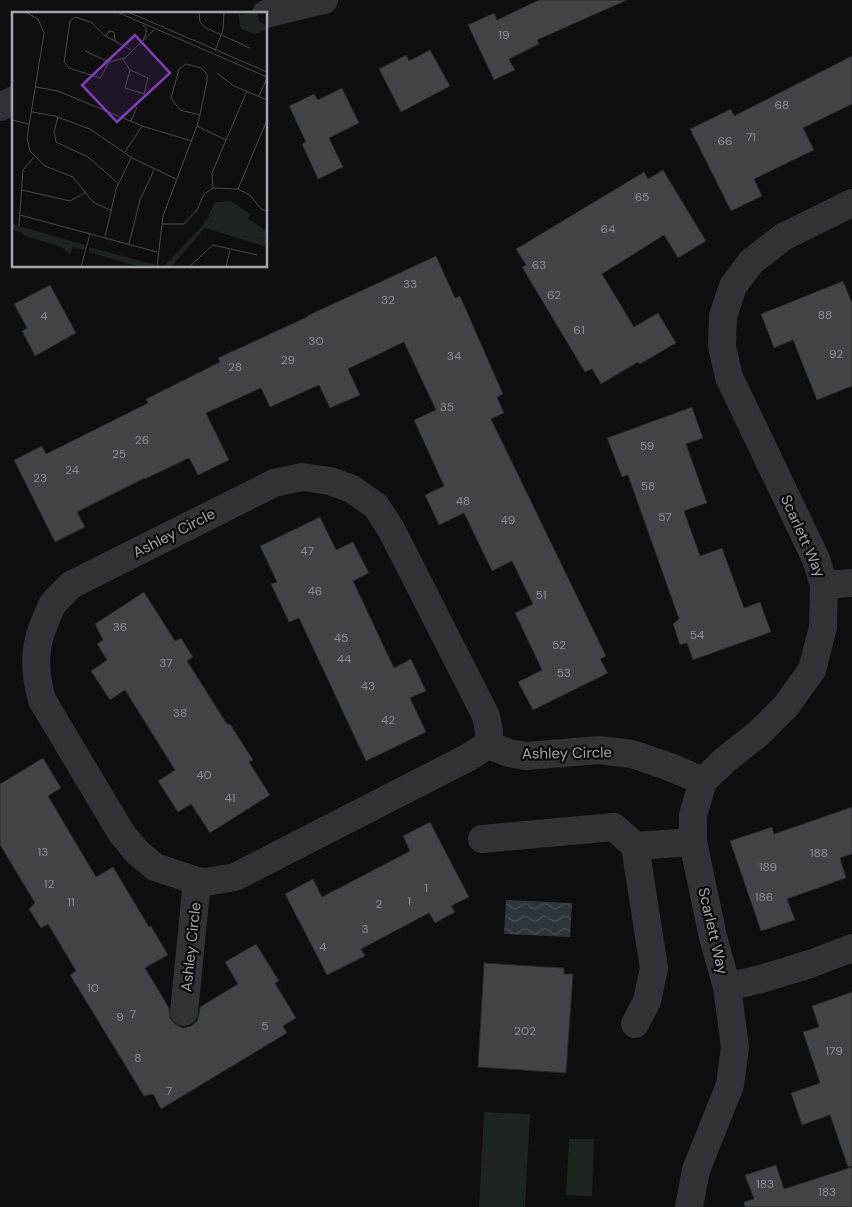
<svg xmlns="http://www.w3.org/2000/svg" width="852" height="1207" font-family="'DM Sans',sans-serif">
<defs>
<pattern id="water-waves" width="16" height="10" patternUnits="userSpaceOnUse" patternTransform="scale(1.25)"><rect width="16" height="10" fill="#2e353b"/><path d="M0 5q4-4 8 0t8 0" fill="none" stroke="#494f55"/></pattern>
</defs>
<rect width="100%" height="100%" fill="#0f0f10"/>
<path fill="#1e241f" d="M 484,1112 L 530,1114 L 525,1207 L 479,1207 Z
M 569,1139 L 594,1139 L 592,1196 L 566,1195 Z"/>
<path fill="url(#water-waves)" d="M 506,900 L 572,903 L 570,937 L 504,934 Z"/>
<path fill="#434448" stroke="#29292c" d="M 539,0 L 627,0 L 537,40 L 539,44 L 509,59 L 515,70 L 494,80 L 468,25 L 494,13 L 497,20 Z
M 430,50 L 450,86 L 401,112 L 379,69 L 406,55 L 409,61 Z
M 852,56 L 852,104 L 803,128 L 814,150 L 754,179 L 762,196 L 731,211 L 690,129 L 731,109 L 734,116 Z
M 342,88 L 359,123 L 329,138 L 343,167 L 318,179 L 302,144 L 306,142 L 289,106 L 314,94 L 318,100 Z
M 663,170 L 706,241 L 678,258 L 664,235 L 602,274 L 634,327 L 658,313 L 676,343 L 640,364 L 638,362 L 601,384 L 592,369 L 585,372 L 522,267 L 526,265 L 516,249 L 644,172 L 648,179 Z
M 436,256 L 455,298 L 460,296 L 503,394 L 497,397 L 504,413 L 491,419 L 606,656 L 600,659 L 608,673 L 533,710 L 518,682 L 542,670 L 515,613 L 533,604 L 512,561 L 492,571 L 464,513 L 439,525 L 425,495 L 444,486 L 414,420 L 436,410 L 404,342 L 348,369 L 360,395 L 330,408 L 319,385 L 270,407 L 261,388 L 206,413 L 229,460 L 198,475 L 189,458 L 145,479 L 145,478 L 77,512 L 85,527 L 55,542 L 14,460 L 42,446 L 46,454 L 148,403 L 146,399 L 220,362 L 218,358 L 307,317 L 307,316 Z
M 843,281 L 852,303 L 852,386 L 817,400 L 793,340 L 774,348 L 761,314 Z
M 50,285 L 76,333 L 35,356 L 22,331 L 27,328 L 14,304 Z
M 692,407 L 703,438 L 686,444 L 707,503 L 684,511 L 700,556 L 722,548 L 744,608 L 760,602 L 771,632 L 693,660 L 687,643 L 680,645 L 673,624 L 679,619 L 628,475 L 622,477 L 607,438 Z
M 320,517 L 336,550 L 353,542 L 369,573 L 353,581 L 394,668 L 411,659 L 426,691 L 410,698 L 426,732 L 366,761 L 299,618 L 289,622 L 271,584 L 277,582 L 260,546 Z
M 144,592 L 175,641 L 181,638 L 193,657 L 187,661 L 227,724 L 230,724 L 253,760 L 249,762 L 270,795 L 210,833 L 191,804 L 178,812 L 158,781 L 175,770 L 125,690 L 110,700 L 91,671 L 107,660 L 97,644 L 103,640 L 95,624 Z
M 43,758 L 61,788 L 48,796 L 96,877 L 113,867 L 149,927 L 151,926 L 168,955 L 145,968 L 169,1008 L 170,1018 L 175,1024 L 183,1028 L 191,1026 L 197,1021 L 199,1014 L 200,1007 L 238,984 L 225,962 L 256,944 L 279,981 L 275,983 L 296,1018 L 283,1026 L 287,1033 L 161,1109 L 153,1094 L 144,1096 L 70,975 L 76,971 L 48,924 L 41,928 L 29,909 L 35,903 L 0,845 L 0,784 Z
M 852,807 L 852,854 L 840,858 L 846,878 L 787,899 L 795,920 L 761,931 L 730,841 L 772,827 L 774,834 Z
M 430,822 L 469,897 L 451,906 L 455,912 L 435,923 L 429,913 L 361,949 L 365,956 L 327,975 L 285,894 L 313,879 L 322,897 L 410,851 L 403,836 Z
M 484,963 L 564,968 L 564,974 L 573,974 L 566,1073 L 478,1067 Z
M 852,992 L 852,1166 L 848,1167 L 830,1115 L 802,1125 L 791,1093 L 820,1083 L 803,1032 L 819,1027 L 812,1006 Z
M 776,1165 L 784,1189 L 852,1167 L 852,1207 L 745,1207 L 744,1202 L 754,1199 L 745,1175 Z"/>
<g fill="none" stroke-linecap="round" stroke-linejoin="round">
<path stroke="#333337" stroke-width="28" d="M 266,14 L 324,0
M 0,107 L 14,100
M 824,585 L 852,583
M 488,745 L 489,731 L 486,716 L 392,531 L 376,506 L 352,489 L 330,481 L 302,477 L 274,483 L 71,585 C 65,591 58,598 52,605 C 50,609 48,615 46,619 C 33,648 34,670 42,700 L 122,834 L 137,852 L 155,867 L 197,881 L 206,882 L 235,877 L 467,758 L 488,745 L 509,753 L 526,756 L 599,750 L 632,754 L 670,767 L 703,781
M 482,839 L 614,827 L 635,846 L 654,968 L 647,1001 L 635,1024
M 635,846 L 693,842
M 727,987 L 761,979 L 810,964 L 852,948
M 184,1012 L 197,881
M 689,1207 L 696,1170 L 730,1085 L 735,1047 L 727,987 L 713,937 L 693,842 L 693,815 L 703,781 L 725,760 L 759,733 L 786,706 L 812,670 L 823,627 L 824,585 L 816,559 L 729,377 L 722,346 L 723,316 L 733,286 L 751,262 L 783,237 L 852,203"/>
</g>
<g text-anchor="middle" stroke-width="4.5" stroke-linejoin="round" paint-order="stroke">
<g font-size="12" fill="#8a8e96">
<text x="504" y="39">19</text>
<text x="782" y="109">68</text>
<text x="751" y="141">71</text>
<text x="725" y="145">66</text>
<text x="642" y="201">65</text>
<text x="608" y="233">64</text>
<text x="539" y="269">63</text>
<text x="410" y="288">33</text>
<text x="554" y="299">62</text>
<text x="388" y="304">32</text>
<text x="825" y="319">88</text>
<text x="44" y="320">4</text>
<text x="579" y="334">61</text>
<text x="316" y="345">30</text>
<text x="836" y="358">92</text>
<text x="454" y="360">34</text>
<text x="288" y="364">29</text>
<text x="235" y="371">28</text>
<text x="447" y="411">35</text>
<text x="142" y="444">26</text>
<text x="647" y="450">59</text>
<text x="119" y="458">25</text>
<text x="72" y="474">24</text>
<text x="40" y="482">23</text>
<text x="648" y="490">58</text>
<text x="463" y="505">48</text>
<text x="665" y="521">57</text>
<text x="508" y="524">49</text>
<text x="307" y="555">47</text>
<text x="315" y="595">46</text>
<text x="541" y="599">51</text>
<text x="120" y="631">36</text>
<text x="697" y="639">54</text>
<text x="341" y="642">45</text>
<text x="559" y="649">52</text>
<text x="344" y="663">44</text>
<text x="166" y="667">37</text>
<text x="564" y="677">53</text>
<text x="368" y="690">43</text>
<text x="180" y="717">38</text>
<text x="388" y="724">42</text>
<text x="204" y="779">40</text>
<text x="230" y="802">41</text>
<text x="43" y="856">13</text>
<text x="819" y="857">188</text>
<text x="768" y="871">189</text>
<text x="49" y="888">12</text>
<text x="426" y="892">1</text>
<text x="764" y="901">186</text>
<text x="409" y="905">1</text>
<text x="71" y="906">11</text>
<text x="379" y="908">2</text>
<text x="365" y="933">3</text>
<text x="323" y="951">4</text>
<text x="93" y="992">10</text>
<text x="133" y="1018">7</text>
<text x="120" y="1021">9</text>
<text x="265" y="1030">5</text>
<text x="525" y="1035">202</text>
<text x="834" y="1055">179</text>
<text x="138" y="1062">8</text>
<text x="169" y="1095">7</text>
<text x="765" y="1188">183</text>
<text x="827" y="1196">183</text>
</g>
<g font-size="15" fill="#a2a6b0" stroke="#0a0a0b">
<text transform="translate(174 533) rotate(-27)" y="5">Ashley Circle</text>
<text transform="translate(803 536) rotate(66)" y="5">Scarlett Way</text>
<text transform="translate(567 753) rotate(-1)" y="5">Ashley Circle</text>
<text transform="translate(713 931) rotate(77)" y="5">Scarlett Way</text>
<text transform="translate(191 947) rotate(-84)" y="5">Ashley Circle</text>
</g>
</g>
<g transform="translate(12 12)">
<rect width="255" height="255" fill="#0f0f10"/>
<path d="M 219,189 L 238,202 L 236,207 L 201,201 L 196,205 L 203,190 ZM 194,210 L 255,228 L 255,235 L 193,216 L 159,255 L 151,255 ZM 0,212 L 73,233 L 72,238 L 0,218 ZM 77,235 L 144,253 L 143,255 L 128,255 L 77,240 Z" fill="#1e241f"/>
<path d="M 245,0 L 247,9 L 255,14 L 255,17 L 243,22 L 229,17 L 226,3 ZM 215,198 L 226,199 L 255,220 L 255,228 L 191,211 L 201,201 ZM 9,220 L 61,234 L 58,243 L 50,235 L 11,223 Z" fill="#1e241f"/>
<path fill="none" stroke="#4a4b50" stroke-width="1" d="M 13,0 L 26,7 L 32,21 L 15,126 L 18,139 L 33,154 L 61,165 L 81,190 L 100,199M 105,0 L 255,65M 116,0 L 255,60M 187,0 L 188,10 L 194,16 L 238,36M 131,13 L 135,18 L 131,29M 94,24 L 97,19 L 102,20 L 103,29M 119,38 L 92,23 L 79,10 L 63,5 L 58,9 L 52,50 L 57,56 L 88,66 L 97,50 L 113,46 L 142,18M 73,39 L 97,50M 203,39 L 211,18 L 212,0M 111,47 L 118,58 L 136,66 L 132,82 L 113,76 L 118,58M 205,61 L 222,74 L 255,88M 24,75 L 46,79 L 130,114 L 180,129M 247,84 L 255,66M 20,100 L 43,104 L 78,117 L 120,146 L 164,167M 46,105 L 42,120 L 44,130 L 76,145 L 107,172M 0,108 L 17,112M 119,109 L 125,95M 185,114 L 214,128M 113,140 L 130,114M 201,176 L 200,161 L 235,79M 226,177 L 255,108M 10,178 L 58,189 L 74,180M 8,203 L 145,240M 150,212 L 172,212 L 185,198 L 192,182 L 201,176 L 226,177 L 238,183 L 248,196 L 255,200M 7,214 L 11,158 L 22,145M 93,225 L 104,177 L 119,146M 117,232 L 128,188 L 142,158M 69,255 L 78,222M 145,255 L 151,204 L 185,114 L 188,103 L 195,69 L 195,62 L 189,56 L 174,52 L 167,57 L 159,86 L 168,98 L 188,103M 177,255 L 201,233 L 245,243M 214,255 L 218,238"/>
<path fill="#813ebd" fill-opacity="0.15" stroke="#813ebd" stroke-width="2.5" d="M 123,23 L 158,61 L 105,110 L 70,73 Z"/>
<rect width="255" height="255" fill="none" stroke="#a2a6b0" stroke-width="2.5"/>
</g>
</svg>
